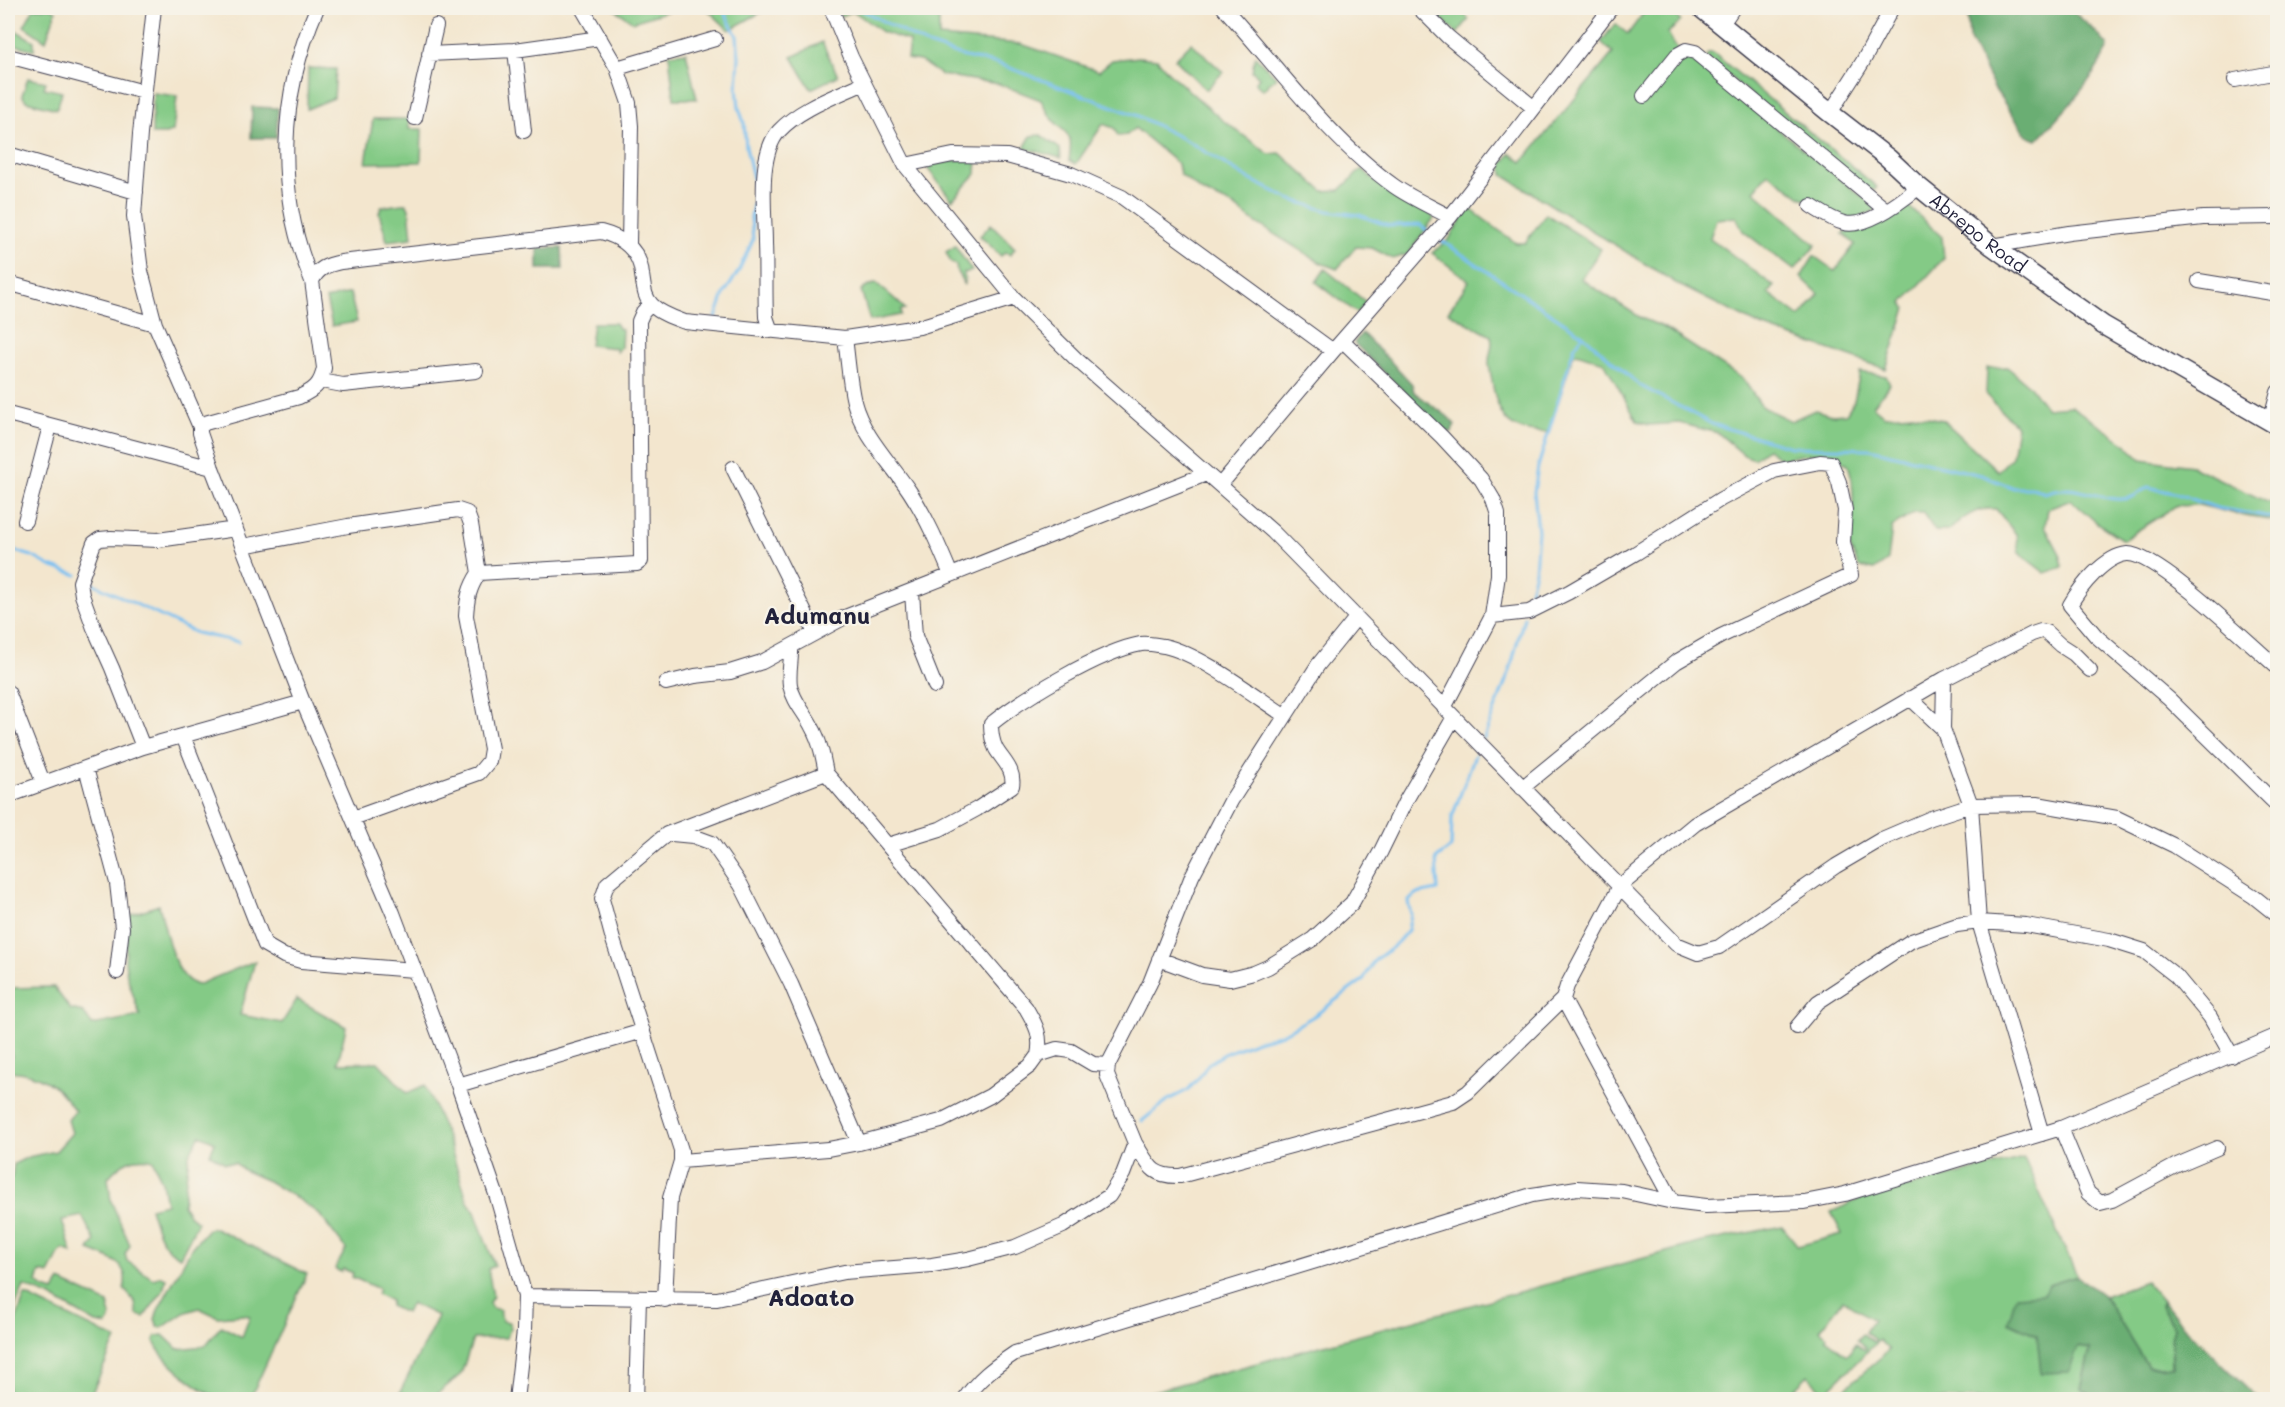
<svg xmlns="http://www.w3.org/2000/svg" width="2285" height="1407" font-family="Mali,sans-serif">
<rect width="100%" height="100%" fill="#f7f3e8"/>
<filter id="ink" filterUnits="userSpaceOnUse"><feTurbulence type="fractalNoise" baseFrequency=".0167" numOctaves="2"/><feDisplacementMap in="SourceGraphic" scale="12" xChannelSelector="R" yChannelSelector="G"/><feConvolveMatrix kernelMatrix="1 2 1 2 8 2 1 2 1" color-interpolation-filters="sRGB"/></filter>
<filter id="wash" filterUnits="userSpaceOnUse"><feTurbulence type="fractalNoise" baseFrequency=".008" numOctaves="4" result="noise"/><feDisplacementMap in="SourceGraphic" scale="24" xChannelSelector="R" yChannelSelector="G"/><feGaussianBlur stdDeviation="1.35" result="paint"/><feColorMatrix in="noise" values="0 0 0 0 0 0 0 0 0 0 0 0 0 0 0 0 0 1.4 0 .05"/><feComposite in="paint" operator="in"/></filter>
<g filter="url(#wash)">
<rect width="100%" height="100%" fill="#f3e6ce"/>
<path fill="#84ca86" stroke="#537660" stroke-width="1.5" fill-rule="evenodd" d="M 34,8 L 51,8 L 56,11 L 46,41 L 24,26 Z
M 613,8 L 677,8 L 633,22 Z
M 706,8 L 769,8 L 729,30 Z
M 835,8 L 939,8 L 939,37 L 1021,44 L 1099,71 L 1112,60 L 1139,57 L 1157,59 L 1168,72 L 1221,119 L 1269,154 L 1280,153 L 1323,191 L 1340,190 L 1362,169 L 1379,184 L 1423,206 L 1434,218 L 1408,254 L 1393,259 L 1372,248 L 1356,247 L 1337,269 L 1321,263 L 1250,219 L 1234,206 L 1203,192 L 1180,174 L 1178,164 L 1135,128 L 1127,135 L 1118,136 L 1114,128 L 1103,124 L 1076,164 L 1069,160 C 1074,128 1066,138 1051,117 C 1047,112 1044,105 1041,100 L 999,84 L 941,75 L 920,61 L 907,59 L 909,41 L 882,32 L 856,13 L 851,12 L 841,16 Z
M 1440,8 L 1458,8 L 1469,19 L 1457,34 L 1436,13 Z
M 1641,8 L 1665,8 L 1681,21 L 1668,33 L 1675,46 L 1876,208 L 1874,211 L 1849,222 L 1801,197 L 1768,173 L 1754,191 L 1816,245 L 1794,270 L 1743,231 L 1736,217 L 1716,219 L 1710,238 L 1774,286 L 1768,293 L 1800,317 L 1819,294 L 1801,277 L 1814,256 L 1835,271 L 1855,244 L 1843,234 L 1907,205 L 1942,237 L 1944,258 L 1903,303 L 1906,308 L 1886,369 L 1761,326 L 1679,285 L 1503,175 L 1502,164 L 1511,153 L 1522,162 L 1613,53 L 1601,42 L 1615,24 L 1628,34 L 1645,11 Z
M 8,26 L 34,41 L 34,50 L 8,43 Z
M 822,42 L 838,76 L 811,89 L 792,57 Z
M 1191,43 L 1223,72 L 1206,90 L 1175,59 Z
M 686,52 L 697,99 L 674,99 L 669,54 Z
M 1708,53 L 1713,53 L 1877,187 L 1875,190 L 1864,189 L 1706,57 Z
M 1255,56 L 1276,77 L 1263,90 L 1255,83 L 1259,77 L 1252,71 Z
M 308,68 L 336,69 L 334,98 L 307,109 Z
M 28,78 L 46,82 L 44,88 L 62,92 L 57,109 L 26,101 L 22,95 Z
M 153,93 L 177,96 L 173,131 L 166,134 L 152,134 Z
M 373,119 L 409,119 L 409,129 L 422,129 L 421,162 L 366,163 Z
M 1041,135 L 1060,149 L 1061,158 L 1024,148 L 1031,136 Z
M 977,157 L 976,174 L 952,200 L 928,169 L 929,164 Z
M 402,204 L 406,204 L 409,208 L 412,238 L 387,241 L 379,213 L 381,207 Z
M 1469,208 L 1516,243 L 1525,243 L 1546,214 L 1601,249 L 1581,279 L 1641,318 L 1663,327 L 1743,379 L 1762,407 L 1791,421 L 1815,410 L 1832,415 L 1846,414 L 1854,401 L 1860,372 L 1886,376 L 1890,384 L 1873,406 L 1885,416 L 1913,414 L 1943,420 L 1998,471 L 2012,457 L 2017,426 L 1986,395 L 1987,368 L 2007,367 L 2029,385 L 2046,408 L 2071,406 L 2123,442 L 2141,459 L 2192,466 L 2267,502 L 2277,502 L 2277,520 C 2251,519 2225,511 2199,505 C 2192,504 2186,507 2177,505 L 2123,540 L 2097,523 L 2071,500 L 2048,509 L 2045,526 L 2060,554 L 2063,567 L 2045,573 L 2019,553 L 2016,534 L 1996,509 C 1976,507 1963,518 1948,531 L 1935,531 L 1923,513 L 1914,513 L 1892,527 L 1888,560 L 1874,570 L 1859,567 L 1846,538 C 1855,514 1855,488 1848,464 C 1822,452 1810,452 1782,459 L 1767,449 L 1754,459 L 1744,455 L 1718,433 L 1679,423 L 1649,425 L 1637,421 L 1604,362 L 1577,353 L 1573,356 L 1549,432 C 1508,434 1498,418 1492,381 C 1491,375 1489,368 1489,362 C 1489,351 1494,348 1491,336 L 1448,312 L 1469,281 L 1432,253 L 1449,239 Z
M 991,224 L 1015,248 L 1010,255 L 1006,252 L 1001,256 L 980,236 Z
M 955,246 L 972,271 L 964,273 L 965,285 L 957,272 L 956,265 L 951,263 L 946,252 Z
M 1325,269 L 1366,302 L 1357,313 L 1316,282 Z
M 876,283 C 886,292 896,299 905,309 L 901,310 L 901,315 L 870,321 L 861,290 Z
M 350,293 L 357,322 L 332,326 L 326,299 Z
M 593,323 L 615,323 L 618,328 L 622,329 L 621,347 L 617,352 L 615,348 L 590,345 Z
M 159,905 C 166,929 172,977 197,985 L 255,961 L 240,1015 L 282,1023 L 297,999 L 346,1027 L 338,1063 L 378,1062 L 407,1093 L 425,1085 L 446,1134 L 468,1202 L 475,1212 L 495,1266 L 488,1269 L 493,1296 L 489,1303 L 492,1308 L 500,1310 L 502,1321 L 509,1322 L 511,1328 L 506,1338 L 473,1339 L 461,1374 L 431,1399 L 417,1399 L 400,1392 L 438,1316 L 411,1303 L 406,1313 L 390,1306 L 391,1301 L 377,1294 L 379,1289 L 352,1277 L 353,1273 L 343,1269 L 341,1272 L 335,1269 L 346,1249 L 319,1214 L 298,1199 L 268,1181 L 245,1171 L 235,1163 L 225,1163 L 210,1154 L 215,1142 L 200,1135 L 189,1155 L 183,1205 L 191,1217 L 198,1222 L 180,1257 C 160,1247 156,1227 150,1208 L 166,1204 L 162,1182 L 153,1160 C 133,1155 120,1163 108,1178 L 111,1201 L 130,1245 L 125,1254 L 127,1261 L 153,1279 L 161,1276 L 166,1278 L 163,1291 L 144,1317 L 137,1315 L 135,1302 L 124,1289 C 131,1263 109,1258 89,1250 L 95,1241 L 82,1216 L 62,1220 L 72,1253 L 64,1249 L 60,1252 L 49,1274 L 40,1272 L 37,1283 L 44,1288 L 54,1291 L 60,1281 L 108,1303 L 111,1316 L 107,1325 L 96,1323 L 49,1296 L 24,1286 L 8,1324 L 8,1177 L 12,1177 L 14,1164 L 28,1157 L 56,1151 L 72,1133 L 68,1120 L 75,1111 C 58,1085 40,1073 9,1071 L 8,1061 L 12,1056 L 8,1046 L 8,988 L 54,987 L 70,1009 L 83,1012 L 92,1025 L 140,1016 L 127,976 L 125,961 L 129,915 Z
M 2024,1158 L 2077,1276 L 2049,1285 L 2077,1347 L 2090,1349 L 2081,1389 L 2098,1399 L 1833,1399 L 1889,1350 L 1879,1340 L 1825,1393 L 1808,1375 L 1787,1396 L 1789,1399 L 1121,1400 L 1703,1242 L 1782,1226 L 1798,1246 L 1842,1234 L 1831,1212 L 1862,1198 L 1906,1184 L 1907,1187 ZM 1843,1300 L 1873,1320 L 1865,1332 L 1875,1340 L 1873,1342 L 1862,1334 L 1857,1340 L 1866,1348 L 1865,1350 L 1856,1344 L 1847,1355 L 1826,1339 L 1827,1336 L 1820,1330 Z
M 215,1228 L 307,1274 L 250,1399 C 242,1400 229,1402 221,1399 C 202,1392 159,1360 154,1340 L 156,1336 L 163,1335 L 178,1349 L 205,1346 L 221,1326 L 242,1337 L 250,1316 L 242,1315 L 218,1317 L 199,1308 L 184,1313 L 162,1328 L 158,1327 L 155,1319 L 158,1310 L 192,1247 L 208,1229 Z
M 2146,1281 L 2163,1301 L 2161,1306 L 2174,1328 L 2171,1338 L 2172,1367 L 2148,1367 L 2104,1296 Z
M 25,1295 L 116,1339 L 89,1399 L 8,1399 L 8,1342 Z"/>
<path fill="#6bae73" stroke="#466857" stroke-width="1.5" d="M 1967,8 L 2069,8 L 2093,29 L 2108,46 C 2095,80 2062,114 2037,140 L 2027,136 L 1994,88 L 1969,38 Z
M 252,107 L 278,108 L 276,138 L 251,138 Z
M 538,248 L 562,248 L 563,269 L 538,269 Z
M 1362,333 L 1400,371 L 1412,384 L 1414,392 L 1447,416 L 1455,424 L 1452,432 L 1445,432 L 1354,343 Z
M 2077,1276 L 2104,1296 L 2148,1367 L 2173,1367 L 2171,1338 L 2174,1328 L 2161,1306 L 2163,1301 L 2182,1325 L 2259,1399 L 2230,1399 L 2224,1393 L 2216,1399 L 2098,1399 L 2081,1389 L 2090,1349 L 2078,1347 L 2069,1372 L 2041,1373 L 2037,1335 L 2008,1322 L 2016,1296 L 2043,1294 L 2049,1285 Z"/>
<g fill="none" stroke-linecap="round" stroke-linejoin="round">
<path stroke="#79c0f1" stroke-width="3" d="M 858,8 L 928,45 L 965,57 L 999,64 L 1138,116 L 1191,143 L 1247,178 L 1289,199 L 1328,211 L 1359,215 L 1389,226 L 1420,225 L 1431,234
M 1436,237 L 1583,335 L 1639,385 L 1712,424 L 1791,447 L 1870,449 L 1981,475 L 2014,488 L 2033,488 L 2045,493 C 2077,479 2106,507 2132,497 C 2137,495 2143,490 2148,487 L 2178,494 L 2217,508 L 2278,518
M 715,320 L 724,294 L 738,272 L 753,240 L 751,217 L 754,200 L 753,178 L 746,147 L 744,123 L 739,108 L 737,88 L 739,57 L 737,36 L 722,8
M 8,549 L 32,556 L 50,566 L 77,575
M 86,580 L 196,633 L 239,642
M 1526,608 L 1535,571 L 1538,531 L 1534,492 L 1538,467 L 1574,348 L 1583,335
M 1484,738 L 1510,670 L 1524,617
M 1142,1121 L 1168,1100 L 1188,1090 L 1201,1075 L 1208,1064 L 1226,1053 L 1257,1041 L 1282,1034 L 1314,1016 L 1363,980 L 1374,961 L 1394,946 L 1408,930 L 1411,914 L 1408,902 L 1416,894 L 1438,890 L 1436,859 L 1451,847 L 1452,817 L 1475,755"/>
</g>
</g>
<g filter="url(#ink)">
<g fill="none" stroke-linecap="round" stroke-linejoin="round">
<defs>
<path id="minor" d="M 154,8 L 140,134 L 134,216 L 141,271 L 155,324 L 200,427
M 582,8 L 617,68 L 629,103 L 631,126 L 629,244
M 831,8 L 851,57 L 905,165 L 1014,298 L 1076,359 L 1273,532 L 1676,944 L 1698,953 L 1719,947 L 1836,866 L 1882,839 L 1931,818 L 1971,805 L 2037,804 L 2117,818 L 2175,846 L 2253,896 L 2278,916
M 1224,8 C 1277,66 1330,140 1394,186 C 1411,198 1432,207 1450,217
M 1419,8 L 1448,37 L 1534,108
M 1722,24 L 1733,8
M 515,50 L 524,131
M 429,54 L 515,50 L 600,38
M 8,56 L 144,92
M 617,68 L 715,39
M 2235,80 L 2278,72
M 1644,96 L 1677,55 L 1686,50 L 1695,52 L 1886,210
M 1830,113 L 1862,63 L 1892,8
M 415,118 L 436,26
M 8,154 L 136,192
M 905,165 L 953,155 L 1007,156 L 1071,174 L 1122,197 L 1333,351
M 1811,206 C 1821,212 1832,220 1844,223 C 1866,229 1903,200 1919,187
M 1992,246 L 2069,233 L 2203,218 L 2278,217
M 312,281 C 275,192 279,96 317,8
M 2199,281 L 2278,294
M 8,283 L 155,324
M 771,331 L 766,317 C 765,293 766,268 765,243 C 765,212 757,155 779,131 C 800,108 837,96 864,83
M 845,338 C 848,359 849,381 854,402 C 863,436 891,463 910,492 C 927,518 939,546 951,575
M 1343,341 L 1442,437 L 1481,479 L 1493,499 L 1498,514 L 1498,575 L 1492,616 L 1444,708
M 321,381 L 343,385 L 476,371
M 8,414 L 212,468
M 2270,422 L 2278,392
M 733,468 L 815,633
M 1221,484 L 1333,351 L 1450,217 L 1611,8
M 25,521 L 50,426
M 243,546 L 348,526 L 458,510 L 467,513 L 471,524 L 479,573
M 912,592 L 915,636 L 935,686
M 1492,616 L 1529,612 L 1569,592 L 1636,553 L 1721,499 L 1774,471 L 1820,462 L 1831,463 L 1839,482 L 1845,510 L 1843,542 L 1851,575 L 1721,636 L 1676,662 L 1522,788
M 791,647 C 792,659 788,672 790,685 C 793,701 805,713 812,727 C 820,741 823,757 826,773 L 1026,1008 C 1036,1025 1042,1036 1038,1055
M 2278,668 C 2252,646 2156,552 2127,554 C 2105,556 2080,587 2070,605 L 2096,636 L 2169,699 L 2278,806
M 1944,679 L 1943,729 L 1971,805 L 1979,922 L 2042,1134
M 666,683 L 695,676 L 730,672 L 762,662 L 845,617 L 1206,474
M 8,692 L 43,782
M 1910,698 L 1943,729
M 183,736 L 265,945 L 284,956 L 301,961 L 414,970
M 143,747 L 112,668 L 94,628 L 82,595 L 80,582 L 94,543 L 100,539 L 111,538 L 158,540 L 236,529
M 86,768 L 117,883 L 122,928 L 117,972
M 8,796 L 143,747 L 303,702
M 353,818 L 479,773 L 489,761 L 491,749 L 466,616 C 467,599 469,588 479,573 L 637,564 L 641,561 L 639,321 L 643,312 L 651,304
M 672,834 L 693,836 L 712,843 L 741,885 L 791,984 L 859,1143
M 888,845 L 940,829 L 977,809 L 1012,786 C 1015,770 1003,761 996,749 C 992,741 991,733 991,724 C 1023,698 1101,651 1141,644 C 1148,643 1157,645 1164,646 C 1200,654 1252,694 1284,715
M 1159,959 L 1202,975 L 1230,979 L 1254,973 L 1268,967 L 1313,939 L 1352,903 L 1381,851 L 1405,802 L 1454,717
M 1797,1027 L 1818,1002 L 1911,941 L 1957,925 L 1979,922 L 2026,925 L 2109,940 L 2144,951 L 2176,976 L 2210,1017 L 2232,1056
M 458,1085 L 643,1031
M 2061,1128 L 2088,1193 L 2100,1203 L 2112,1200 L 2177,1165 L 2217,1148
M 1135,1143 L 1107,1075 L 1108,1065 L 1150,983 L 1192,876 L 1231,801 L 1318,665 L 1356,618
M 681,1161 L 828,1149 L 859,1143 L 941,1121 L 990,1096 L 1030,1066 L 1038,1055 L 1057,1049 L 1071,1051 L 1093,1064 L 1108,1065
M 1673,1202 L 1563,999 L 1567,986 L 1620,886 L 1695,824 L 1944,679 L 2032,634 L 2041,631 L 2046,632 L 2060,645 L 2074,654 L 2090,670
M 525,1296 L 717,1299 L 844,1272 L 932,1265 L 968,1259 L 1015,1247 L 1063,1226 L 1109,1196 L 1123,1174 L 1135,1143 C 1149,1165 1151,1177 1180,1176 L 1453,1102 L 1468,1092 L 1563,999
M 665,1300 L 670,1198 L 681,1161 L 681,1150 L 613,940 L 602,899 L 607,884 L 667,834 L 826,773
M 516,1400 L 524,1331 L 525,1296 L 497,1197 L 458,1085 L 393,913 L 303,702 L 212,468 L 200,433 L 200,427 L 205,423 L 299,397 C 314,390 321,385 324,368 L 312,281 C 318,268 327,265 341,262 L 601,232 C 624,238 640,251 642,275 C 644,287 644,297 652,305 C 661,314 674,318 685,322 L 845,338 L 919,327 L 1014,298
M 636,1400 L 639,1299
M 964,1400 C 978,1379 994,1367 1015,1353 L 1532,1195 L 1577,1188 L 1622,1191 L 1673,1202 L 1706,1206 L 1804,1202 L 1845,1194 L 2061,1128 L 2278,1035"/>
<g id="major">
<path id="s1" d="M 1701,8 L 1830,113 L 1888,158 L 1919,187 L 1992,246 L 2103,325 L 2278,426"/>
</g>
</defs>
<use href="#minor" stroke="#413f51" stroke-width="16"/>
<use href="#major" stroke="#413f51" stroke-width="21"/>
<use href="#minor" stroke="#fff" stroke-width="14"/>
<use href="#major" stroke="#fff" stroke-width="18"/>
</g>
</g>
<g text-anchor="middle" stroke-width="4.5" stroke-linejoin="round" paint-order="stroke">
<g font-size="18" fill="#22223b" stroke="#f7f3e8">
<text dy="6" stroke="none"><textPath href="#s1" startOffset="357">Abrepo Road</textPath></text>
</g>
<g font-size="24" font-weight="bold" fill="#22223b" stroke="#f7f3e8">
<text x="817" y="624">Adumanu</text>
<text x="811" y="1306">Adoato</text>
</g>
</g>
<rect width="2285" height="1407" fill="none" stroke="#f7f3e8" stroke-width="30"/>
</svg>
